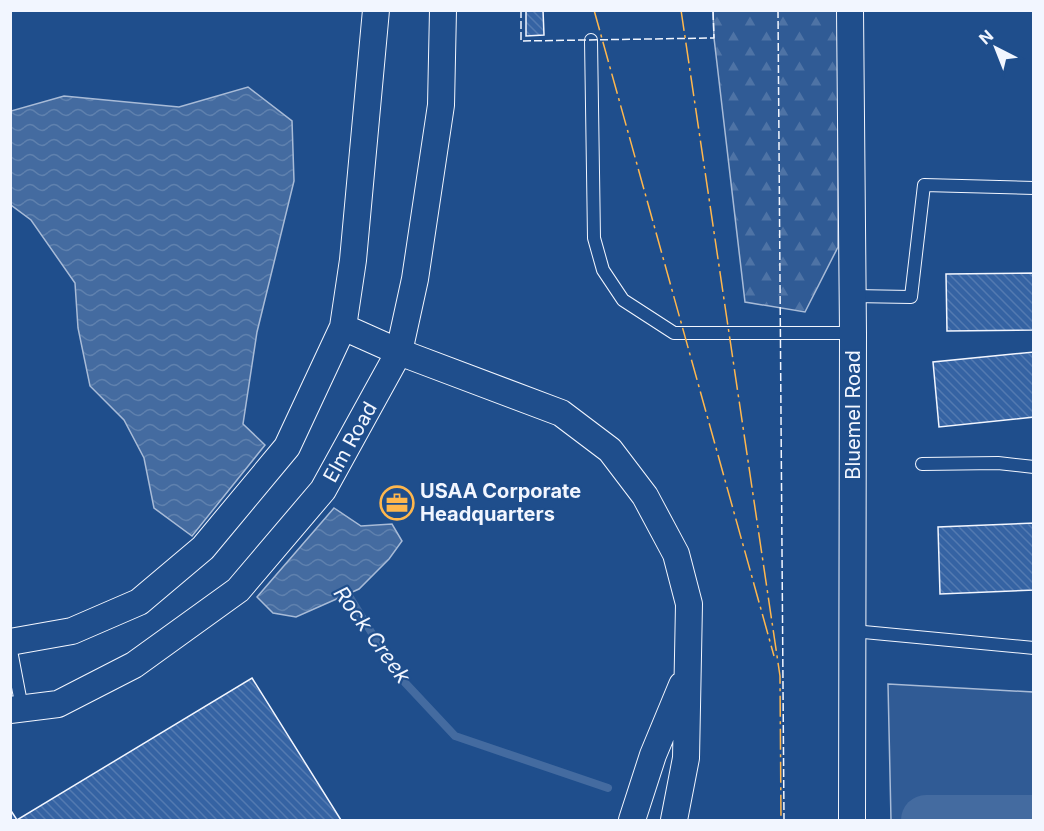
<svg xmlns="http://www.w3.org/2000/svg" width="1044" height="831" font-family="Inter,sans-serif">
<defs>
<pattern id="forest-firs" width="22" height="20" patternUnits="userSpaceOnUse" patternTransform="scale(1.5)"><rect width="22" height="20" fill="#305b95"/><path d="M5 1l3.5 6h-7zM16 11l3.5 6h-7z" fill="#4e73a5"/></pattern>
<pattern id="water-waves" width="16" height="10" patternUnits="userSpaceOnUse" patternTransform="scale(1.5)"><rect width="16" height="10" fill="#446ba0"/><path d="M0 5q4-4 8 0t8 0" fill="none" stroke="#5f81ae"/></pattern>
<pattern id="building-back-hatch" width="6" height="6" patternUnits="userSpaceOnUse" patternTransform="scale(1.5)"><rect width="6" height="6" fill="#3563a3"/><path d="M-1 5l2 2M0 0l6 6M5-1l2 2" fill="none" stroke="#537ab1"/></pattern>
</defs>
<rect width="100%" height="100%" fill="#1f4e8c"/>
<path fill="#305b95" stroke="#a8bbd7" stroke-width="1.5" d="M 888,684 L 1033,692 L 1033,820 L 891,820 Z"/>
<path fill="url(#forest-firs)" stroke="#a8bbd7" stroke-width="1.5" d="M 713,11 L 838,11 L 838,247 L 805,312 L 745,302 L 714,38 Z"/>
<path fill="url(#water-waves)" stroke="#a8bbd7" stroke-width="1.5" d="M 248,87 L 292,121 L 294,181 L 257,332 L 243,424 L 265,445 L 192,536 L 154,508 L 144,458 L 124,420 L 90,386 L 78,328 L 75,283 L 31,220 L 11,205 L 11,111 L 64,96 L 179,107 Z
M 334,508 L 361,526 L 392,524 L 402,541 L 389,559 L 359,589 L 296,617 L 273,613 L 257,597 Z"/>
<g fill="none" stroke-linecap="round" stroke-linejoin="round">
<path stroke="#446ba0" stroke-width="8" d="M 341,588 L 348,594 L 396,673 L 455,736 L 608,788"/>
<path stroke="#446ba0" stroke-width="50" d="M 926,820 L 1034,820"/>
</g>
<path fill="url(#building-back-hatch)" stroke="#f2f6ff" stroke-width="1.5" d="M 526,10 L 543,10 L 544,35 L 526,36 Z
M 1034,273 L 1034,330 L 947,331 L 946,274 Z
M 1034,352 L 1034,417 L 939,427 L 933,362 Z
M 1034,523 L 1034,590 L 940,594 L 938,527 Z
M 252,678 L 341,820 L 10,820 L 10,809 L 17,820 Z"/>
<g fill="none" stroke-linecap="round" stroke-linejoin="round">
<defs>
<path id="lane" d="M 591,40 L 594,238 L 603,270 L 623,300 L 674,333 L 853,333
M 853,296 L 911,297 L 924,185 L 1034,188
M 922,464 L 998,463 L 1034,467
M 853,631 L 1034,648
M 10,645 L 22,708"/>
<path id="street" d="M 850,10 L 853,333 L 852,820
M 343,327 L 399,352 L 561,413 L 610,450 L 645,496 L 676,554 L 689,604 L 686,758 L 674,820
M 10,642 L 72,631 L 139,602 L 203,548 L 287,447 L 343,327 L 353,260 L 376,10
M 10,710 L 58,704 L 134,665 L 238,590 L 323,490 L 399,352 L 415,279 L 441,105 L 443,10
M 632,820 L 653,755 L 682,685"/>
</defs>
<use href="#lane" stroke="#f2f6ff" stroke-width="14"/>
<use href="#street" stroke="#f2f6ff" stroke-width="28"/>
<use href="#lane" stroke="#1f4e8c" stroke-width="12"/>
<use href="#street" stroke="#1f4e8c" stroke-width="26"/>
<path stroke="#f2f6ff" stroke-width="1.5" stroke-dasharray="8 3" stroke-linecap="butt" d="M 521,10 L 521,41 L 714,38 L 713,10
M 778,10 L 784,820"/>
<path stroke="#ffb74d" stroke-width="1.5" stroke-dasharray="21 4.5 3 4.5" stroke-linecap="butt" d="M 594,10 L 774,656
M 681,10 L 780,676 L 781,820"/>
</g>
<defs>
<symbol id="office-ring" viewBox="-11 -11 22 22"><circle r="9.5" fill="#1f4e8c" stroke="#ffb74d" stroke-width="1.5"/><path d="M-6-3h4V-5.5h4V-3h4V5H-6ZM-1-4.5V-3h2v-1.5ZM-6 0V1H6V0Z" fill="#ffb74d"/></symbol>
</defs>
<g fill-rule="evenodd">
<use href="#office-ring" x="378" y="484" width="38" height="38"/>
</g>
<g text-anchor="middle" stroke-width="4.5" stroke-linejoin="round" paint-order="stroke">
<g font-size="20" fill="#f2f6ff" stroke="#1f4e8c">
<text transform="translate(853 415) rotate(-90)" y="7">Bluemel Road</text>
<text transform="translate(350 442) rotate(-61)" y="7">Elm Road</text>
</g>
<g font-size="20" font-weight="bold" fill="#f2f6ff" stroke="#1f4e8c" text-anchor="start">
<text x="420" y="498">USAA Corporate<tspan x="420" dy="23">Headquarters</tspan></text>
</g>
<g font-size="21" font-style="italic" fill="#f2f6ff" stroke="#1f4e8c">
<text transform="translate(372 635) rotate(54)" y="7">Rock Creek</text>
</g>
</g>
<rect width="1044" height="831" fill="none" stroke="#f2f6ff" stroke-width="24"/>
<g transform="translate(996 48) rotate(318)" stroke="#1f4e8c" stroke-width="4.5" paint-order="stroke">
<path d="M0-4.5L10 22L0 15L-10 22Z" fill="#f2f6ff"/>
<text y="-9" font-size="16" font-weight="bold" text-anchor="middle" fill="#f2f6ff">N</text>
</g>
</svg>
